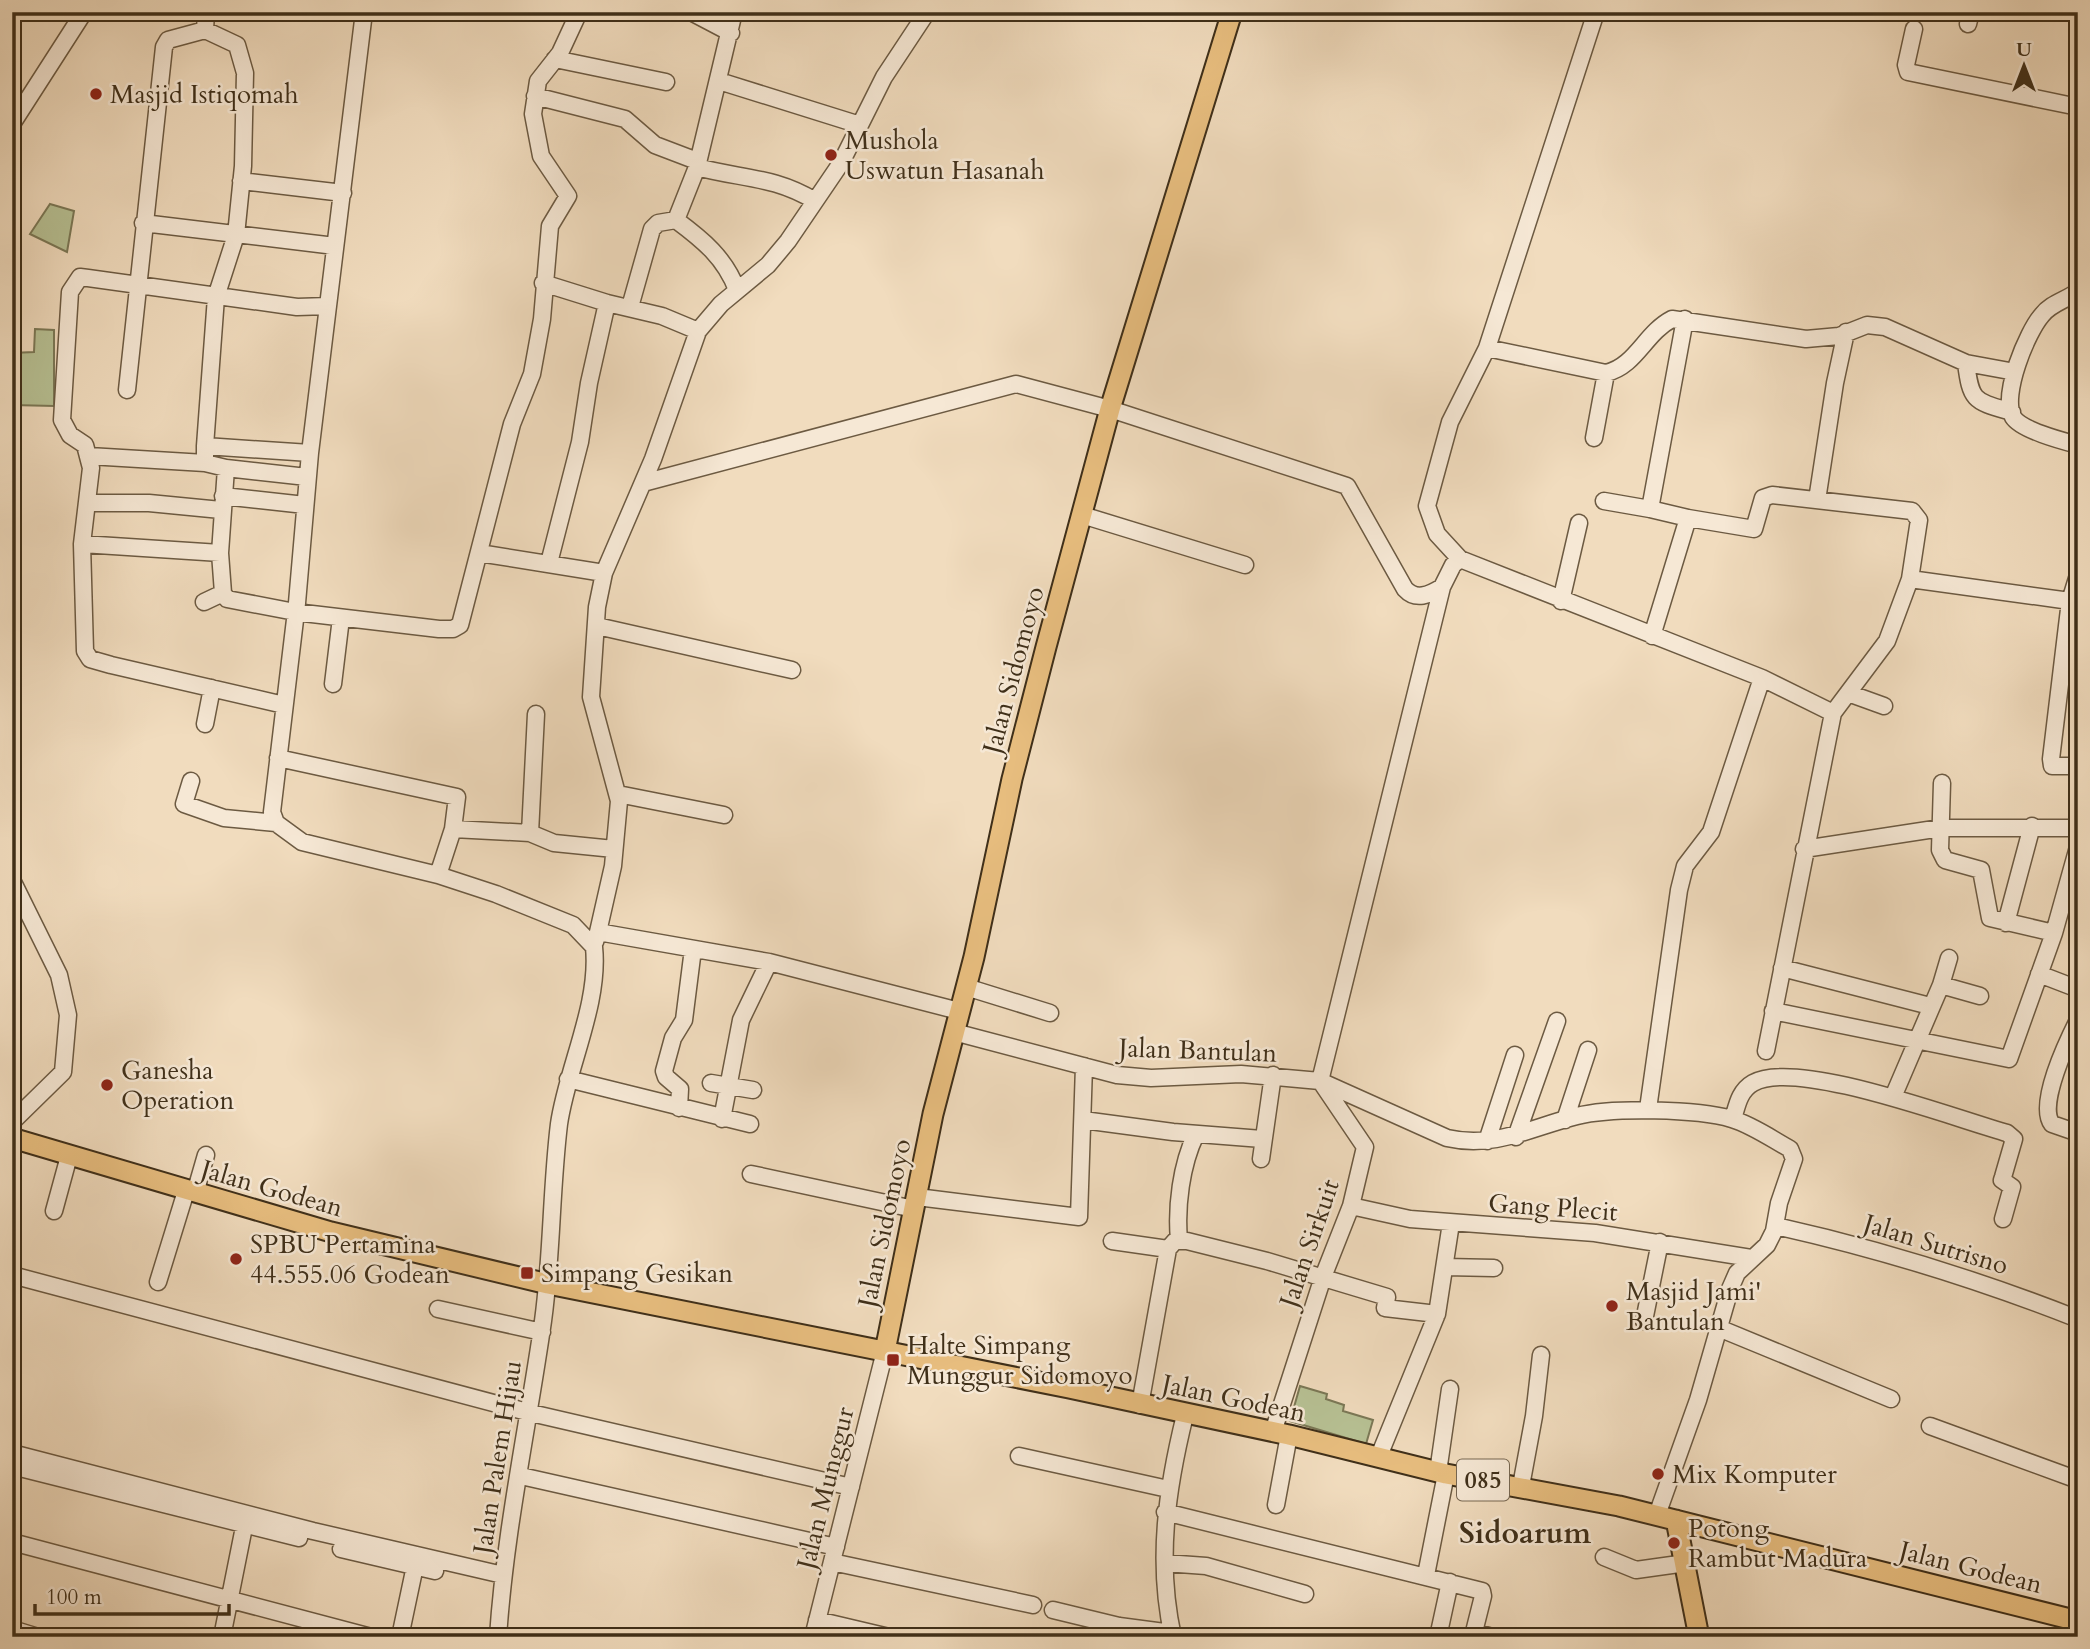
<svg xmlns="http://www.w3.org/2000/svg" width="2090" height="1649" font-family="Cardo,serif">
<rect width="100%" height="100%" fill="#f1dcbe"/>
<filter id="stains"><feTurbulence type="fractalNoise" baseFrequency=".00286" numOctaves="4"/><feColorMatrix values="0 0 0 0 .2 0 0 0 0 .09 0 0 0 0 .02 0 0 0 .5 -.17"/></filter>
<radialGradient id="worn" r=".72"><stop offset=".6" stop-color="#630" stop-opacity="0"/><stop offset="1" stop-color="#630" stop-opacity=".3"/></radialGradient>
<path fill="#b7c194" stroke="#7b7856" stroke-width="2" d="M 50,204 L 74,211 L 67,252 L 30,234 Z
M 35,329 L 54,330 L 54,406 L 12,405 L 12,353 L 34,352 Z
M 1300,1386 L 1327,1394 L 1326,1399 L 1344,1405 L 1343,1411 L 1373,1420 L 1366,1444 L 1290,1421 Z"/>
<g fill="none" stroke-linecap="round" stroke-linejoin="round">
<defs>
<path id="minor" d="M 364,12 L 310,453 L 297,603 L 272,812 L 276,823 L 302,842 L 438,875 L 496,894 L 573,925 L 594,947 C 600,1004 567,1068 559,1124 C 551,1190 552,1256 543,1321 C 528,1426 505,1531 498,1637
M 691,12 L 731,33
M 734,12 L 697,167 L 676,220 C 703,240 725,258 737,290
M 812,12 L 815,12
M 1968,24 L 1971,12
M 1914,29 L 1906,65 L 1908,72 L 2078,107
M 205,30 L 237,45 L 245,73 L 243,166 L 236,235 L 216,297 L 205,446 L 310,453
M 555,59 L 666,82
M 719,81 L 860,125
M 535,96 L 625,119 L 655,145 L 697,161
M 12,124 L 84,12
M 697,167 C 741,179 774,176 815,201
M 241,181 L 343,193
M 143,223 L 335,246
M 543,283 L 607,303 L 662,316 L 698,331
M 2078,291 C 2067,300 2051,303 2042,315 C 2027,332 2001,395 2013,417 C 2021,430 2063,441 2078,445
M 630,307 L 652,229 L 658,223 L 676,220
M 1487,348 L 1606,373 C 1636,366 1645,333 1672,319 L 1806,339 L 1839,336 L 1867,325 L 1885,327 L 1966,363 L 2015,372
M 1966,363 C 1971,402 1974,401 2012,412
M 127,390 L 164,47 L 168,40 L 205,30 L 206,12
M 1594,438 L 1606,373
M 205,446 L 205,463 L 226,468 L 220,553
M 89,456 L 205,463
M 226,468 L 307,477
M 643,483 L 1016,384 L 1110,409 L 1347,486 L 1405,589 C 1416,601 1429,595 1442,587
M 223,496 L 305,505
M 1817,500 L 1835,383 L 1846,332
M 1604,501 L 1650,509
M 87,503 L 149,503 L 221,510
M 1082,515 L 1245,565
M 1688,518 L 1754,529 L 1763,498 L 1772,495 L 1912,511 L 1919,520 L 1910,579
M 82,544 L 220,553 L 223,593 L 227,599 L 295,612 L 439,629 L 453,629 L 460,625 L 512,424 L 532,374 L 542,319 L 550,226 L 568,196 L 541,156 L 533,114 L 538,81 L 560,53 L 579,12
M 479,553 L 604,573
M 1460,559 L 1762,678 L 1833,713
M 549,563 L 580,442 L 589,383 L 607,303
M 1561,601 L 1579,523
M 204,602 L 223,593
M 2078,603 L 2070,601 L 2051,759 L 2052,766 L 2078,766
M 597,626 L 792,670
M 1652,636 L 1688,518 L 1650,509 L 1685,319
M 333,684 L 341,618
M 1848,693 L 1884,706
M 284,705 L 111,665 L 90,659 L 85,651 L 82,544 L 91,468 L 85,445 L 70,435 L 62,420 L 70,292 L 80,277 L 88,278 L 297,307 L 328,306
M 536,714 L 530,833 L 554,843 L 614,849
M 205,724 L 212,688
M 278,758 L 457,797 L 453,829 L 438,875
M 191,781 L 184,804 L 224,818 L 276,823
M 1942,783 L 1940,850 L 1945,860 L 1981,870 L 1990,918 L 2054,933
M 618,794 L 724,815
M 453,829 L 530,833
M 1804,849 L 1941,828 L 2078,828
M 12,880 L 59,975 L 68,1015 L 63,1072 L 12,1122
M 2006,923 L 2032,826
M 598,932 L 613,866 L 619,801 L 591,697 L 597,607 L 604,573 L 653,459 L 698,331 L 721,304 L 768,265 L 788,241 L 841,163 L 884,77 L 927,12
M 595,942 L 598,932 L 769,962 L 959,1011
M 1782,968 L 1930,1006
M 2039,974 L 2078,989
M 1941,985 L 1980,996
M 966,987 L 1050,1013
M 1773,1011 L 2009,1059 L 2054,933 L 2078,847
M 2078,1020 C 2068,1040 2037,1105 2052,1124 L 2078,1133
M 954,1032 L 1117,1075 L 1151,1078 L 1241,1074 L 1320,1081 L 1447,1138 C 1495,1149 1532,1127 1577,1116 C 1613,1107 1697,1109 1732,1119 C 1752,1125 1772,1139 1790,1149 L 1794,1159 L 1779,1203 L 1774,1231 L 1767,1245 L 1737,1273 L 1730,1289 L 1698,1400 L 1657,1515
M 1766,1051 L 1833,713 L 1887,641 L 1910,579 L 2070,601 L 2078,575
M 568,1079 L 750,1124
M 1320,1081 L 1442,587 L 1453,565 L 1460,559 L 1437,534 L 1427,506 L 1450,422 L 1487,348 L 1596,12
M 711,1083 L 753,1090
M 1893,1097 L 1941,985 L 1949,958
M 679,1108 L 680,1089 L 666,1077 L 664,1071 L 673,1038 L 684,1020 L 693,949
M 1648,1109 L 1679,890 L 1685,866 L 1711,832 L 1762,678
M 722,1119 L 741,1020 L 769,962
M 1733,1119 C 1737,1106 1739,1091 1753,1083 C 1796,1058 1956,1119 2007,1133 L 2014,1139 L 2003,1177 L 2002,1180 L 2012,1187 L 2003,1219
M 1083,1120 L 1173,1132 L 1262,1139
M 1565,1120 L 1588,1050
M 1516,1137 L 1557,1021
M 1487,1141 L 1515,1055
M 1261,1159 L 1273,1075
M 751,1174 L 914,1209
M 195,1193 L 206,1155
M 917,1197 L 1079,1217 L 1084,1066
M 1351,1206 L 1410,1219 L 1595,1233 L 1751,1258
M 54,1211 L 69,1156
M 1776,1226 C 1879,1249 1979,1280 2078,1319
M 1179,1240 C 1176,1207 1181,1165 1196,1134
M 1112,1241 L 1168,1249
M 1445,1267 L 1494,1268
M 12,1275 L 531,1413 L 851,1487
M 158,1282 L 186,1191
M 438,1309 L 542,1332
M 1644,1321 L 1660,1242
M 1721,1329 L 1891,1399
M 1140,1405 L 1168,1249 L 1175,1241 L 1187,1241 L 1267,1261 L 1387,1297 L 1385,1308 L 1437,1314
M 1930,1426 L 2078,1480
M 1273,1432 L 1323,1277 L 1351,1206 L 1365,1147 L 1323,1085
M 12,1453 L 313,1531 L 503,1575
M 1019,1456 L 1168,1489
M 1379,1456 L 1437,1314 L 1451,1223
M 12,1466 L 299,1538
M 1438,1472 L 1450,1389
M 521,1476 L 836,1547
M 1521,1486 L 1534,1416 L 1541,1355
M 1276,1505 L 1289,1435
M 1165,1512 L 1482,1591 L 1483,1596 L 1474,1632 L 1492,1637
M 12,1542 L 371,1637
M 341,1549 L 435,1571
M 1604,1557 L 1636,1570 L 1686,1563
M 832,1562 L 1033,1605
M 1165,1563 L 1206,1566 L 1305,1594
M 1426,1575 L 1446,1474
M 1053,1610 L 1119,1626 L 1172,1633
M 817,1620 L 889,1637
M 12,1629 L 38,1637
M 222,1637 L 246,1517
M 400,1637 L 415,1566
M 813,1637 L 885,1351
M 1173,1637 C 1156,1561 1167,1488 1185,1415
M 1438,1637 L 1450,1582"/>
<path id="major" d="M 12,1138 L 331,1232 L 548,1284 L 1069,1388 L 1289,1435 L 1446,1474 L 1619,1506 L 2078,1621
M 885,1351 L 933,1114 L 974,957 L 1012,779 L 1046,647 L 1110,409 L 1232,12
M 1676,1520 L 1699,1637"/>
</defs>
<use href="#minor" stroke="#6c5a42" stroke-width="19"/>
<use href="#major" stroke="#3f2f19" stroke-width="23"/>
<use href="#minor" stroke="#f6e8d5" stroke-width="16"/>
<use href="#major" stroke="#e8be7f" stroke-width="19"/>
</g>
<g fill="#8f2418" stroke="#f6e8d5" stroke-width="2.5">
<circle cx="96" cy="94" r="7"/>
<circle cx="831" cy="155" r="7"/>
<circle cx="107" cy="1085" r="7"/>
<circle cx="236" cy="1259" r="7"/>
<rect x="520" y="1266" width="14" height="14" rx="3.5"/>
<circle cx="1612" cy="1306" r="7"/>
<rect x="886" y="1353" width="14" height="14" rx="3.5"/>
<circle cx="1658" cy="1474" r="7"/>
<circle cx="1674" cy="1543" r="7"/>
</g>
<g text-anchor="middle" stroke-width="5" stroke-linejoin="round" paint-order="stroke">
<rect fill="#f6e8d5" stroke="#766651" stroke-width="2" x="1457" y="1459.5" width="52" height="41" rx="5"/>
<g font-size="24" font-weight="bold" fill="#3f2f19">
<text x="1483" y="1488">085</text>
</g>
<g font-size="26" fill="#3f2f19" stroke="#f6e8d5" text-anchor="start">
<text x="110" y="103">Masjid Istiqomah</text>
<text x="845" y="149">Mushola<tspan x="845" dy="30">Uswatun Hasanah</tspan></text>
<text x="121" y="1079">Ganesha<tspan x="121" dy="30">Operation</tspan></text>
<text x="250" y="1253">SPBU Pertamina<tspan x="250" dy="30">44.555.06 Godean</tspan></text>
<text x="541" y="1282">Simpang Gesikan</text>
<text x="1626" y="1300">Masjid Jami'<tspan x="1626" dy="30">Bantulan</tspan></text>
<text x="907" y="1354">Halte Simpang<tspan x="907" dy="30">Munggur Sidomoyo</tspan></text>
<text x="1672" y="1483">Mix Komputer</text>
<text x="1688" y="1537">Potong<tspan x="1688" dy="30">Rambut Madura</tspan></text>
</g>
<g font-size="26" fill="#3f2f19" stroke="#f6e8d5">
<text transform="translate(1013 670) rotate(-75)" y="9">Jalan Sidomoyo</text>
<text transform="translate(1198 1050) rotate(2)" y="9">Jalan Bantulan</text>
<text transform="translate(272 1188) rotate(16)" y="9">Jalan Godean</text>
<text transform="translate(1553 1207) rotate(4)" y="9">Gang Plecit</text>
<text transform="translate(884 1223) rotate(-78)" y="9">Jalan Sidomoyo</text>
<text transform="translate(1309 1243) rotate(-71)" y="9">Jalan Sirkuit</text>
<text transform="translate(1936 1244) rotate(17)" y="9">Jalan Sutrisno</text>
<text transform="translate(1234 1398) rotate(12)" y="9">Jalan Godean</text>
<text transform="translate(497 1457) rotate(-81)" y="9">Jalan Palem Hijau</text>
<text transform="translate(825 1488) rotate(-76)" y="9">Jalan Munggur</text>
<text transform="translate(1971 1567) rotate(14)" y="9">Jalan Godean</text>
</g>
<g font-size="30" font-weight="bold" fill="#3f2f19" stroke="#f6e8d5">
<text x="1525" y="1543">Sidoarum</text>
</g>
</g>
<rect width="2090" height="1649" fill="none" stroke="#f1dcbe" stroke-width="42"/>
<rect x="14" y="14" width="2062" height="1621" fill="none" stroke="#3f2f19" stroke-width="3.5"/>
<rect x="21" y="21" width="2048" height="1607" fill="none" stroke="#3f2f19" stroke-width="2"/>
<g transform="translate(2024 66)" stroke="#f6e8d5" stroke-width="5" paint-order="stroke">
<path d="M0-5L12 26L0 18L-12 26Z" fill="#3f2f19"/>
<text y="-10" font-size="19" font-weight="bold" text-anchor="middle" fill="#3f2f19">U</text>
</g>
<path d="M35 1604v10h194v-10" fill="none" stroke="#3f2f19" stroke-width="3.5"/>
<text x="46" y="1604" font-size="21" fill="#3f2f19" stroke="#f6e8d5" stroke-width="5" paint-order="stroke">100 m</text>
<rect width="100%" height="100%" filter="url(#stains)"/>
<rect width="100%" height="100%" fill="url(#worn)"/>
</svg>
